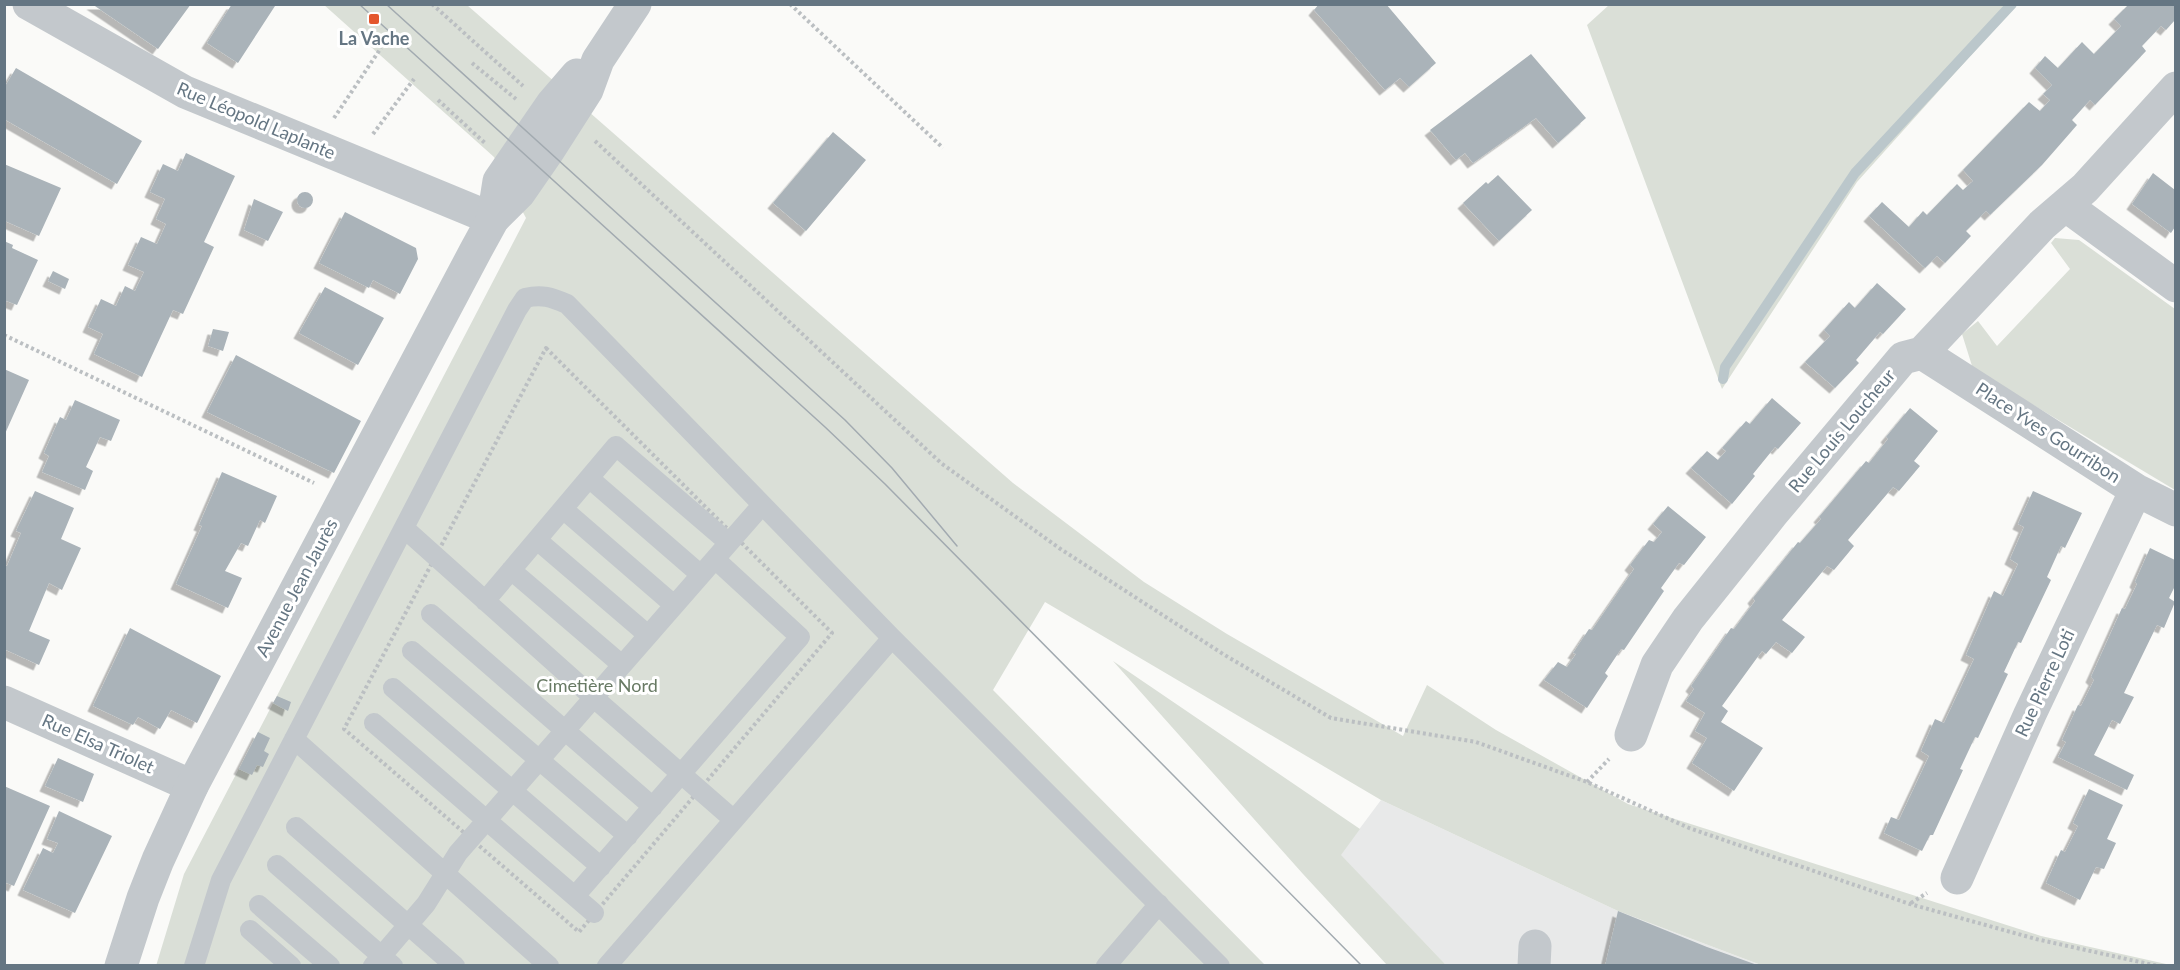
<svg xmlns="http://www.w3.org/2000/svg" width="2180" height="970" font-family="Lato,sans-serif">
<defs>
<filter id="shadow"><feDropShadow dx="-5.5" dy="5.5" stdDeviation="0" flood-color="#0004"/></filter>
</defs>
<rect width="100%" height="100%" fill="#fafaf8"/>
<path fill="#e8e9e9" d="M 1381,800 L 1618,911 L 1761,965 L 1446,965 L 1340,855 Z"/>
<path fill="#dadfd7" d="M 323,4 L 467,5 L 1013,483 L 1144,582 L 1227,634 L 1403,736 L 1427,685 L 1496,730 L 1628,804 L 2041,936 L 2175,966 L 1761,965 L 1618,911 L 1381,800 L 1045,602 L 993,690 L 1265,965 L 156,966 L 184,874 L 526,218 L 494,157 Z
M 1609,5 L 1609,4 L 2016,5 L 1857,182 L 1722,389 L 1587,25 Z
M 2055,238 L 2079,240 L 2175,309 L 2175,490 L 1973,369 L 1962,334 L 1978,321 L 1997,346 L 2070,269 L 2051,243 Z
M 1113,661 L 1360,829 L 1341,855 L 1446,965 L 1387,965 L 1303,874 Z"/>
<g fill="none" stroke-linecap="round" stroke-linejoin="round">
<path stroke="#bbc7cb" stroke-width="10" d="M 1723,379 L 1725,367 L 1855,173 L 2012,4"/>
</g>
<path fill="#aab3b9" filter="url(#shadow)" d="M 92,4 L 191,4 L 158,49 Z
M 232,4 L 272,4 L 275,6 L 238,63 L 207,43 Z
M 1319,4 L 1386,4 L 1436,63 L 1409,87 L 1400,78 L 1385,90 L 1314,10 Z
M 2129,4 L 2175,4 L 2175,20 L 2166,30 L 2161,26 L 2142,46 L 2146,51 L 2095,105 L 2090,100 L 2072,120 L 2077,125 L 2042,165 L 1990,215 L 1986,211 L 1966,231 L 1971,236 L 1945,263 L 1937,256 L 1925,268 L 1869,216 L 1882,202 L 1909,227 L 1923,211 L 1927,215 L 1957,184 L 1963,190 L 1973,181 L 1963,170 L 2029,102 L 2040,111 L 2050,100 L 2043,94 L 2052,85 L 2035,68 L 2045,56 L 2058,68 L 2082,42 L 2094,54 L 2121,26 L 2114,19 Z
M 1531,54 L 1586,118 L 1558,143 L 1536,118 L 1473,163 L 1465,153 L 1456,160 L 1430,130 Z
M 16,68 L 142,141 L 117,184 L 4,119 L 4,88 Z
M 833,132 L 866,160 L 806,231 L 773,203 Z
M 186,153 L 235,176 L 204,242 L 214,247 L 183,314 L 173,310 L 142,377 L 94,354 L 103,334 L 88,327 L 101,299 L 116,306 L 125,286 L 135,291 L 144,272 L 128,265 L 141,237 L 157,244 L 166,224 L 156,219 L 165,199 L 150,192 L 163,164 L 178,171 Z
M 4,164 L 61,188 L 39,236 L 5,221 Z
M 2153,173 L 2175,190 L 2175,227 L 2171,233 L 2132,204 Z
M 1498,175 L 1532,210 L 1499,241 L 1463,203 L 1486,182 L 1488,184 Z
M297 200a8 8 0 1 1 16 0a8 8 0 1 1-16 0Z
M 254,199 L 283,212 L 268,241 L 244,230 Z
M 345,212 L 416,248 L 418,259 L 400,294 L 373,280 L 369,288 L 319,263 Z
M 4,241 L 13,245 L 12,248 L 38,260 L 17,305 L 4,300 Z
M 53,271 L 69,279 L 65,289 L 48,281 Z
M 1877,283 L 1906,309 L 1883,334 L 1880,332 L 1856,360 L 1859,363 L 1835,388 L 1805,362 L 1830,336 L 1824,330 L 1849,302 L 1855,308 Z
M 325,287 L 384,318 L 358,365 L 299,333 Z
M 213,329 L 229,332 L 223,351 L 208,346 Z
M 236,355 L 361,421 L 334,473 L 207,412 Z
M 4,369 L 29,380 L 4,436 Z
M 1772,398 L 1801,423 L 1778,449 L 1775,447 L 1753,474 L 1755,476 L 1732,504 L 1691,468 L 1707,451 L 1718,460 L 1726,451 L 1722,448 L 1746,421 L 1750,424 Z
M 75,400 L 120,420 L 111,441 L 100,437 L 86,467 L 93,471 L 85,490 L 42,472 L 49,456 L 44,453 L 60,417 L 66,420 Z
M 1910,408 L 1938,431 L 1914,461 L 1920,466 L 1899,491 L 1893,487 L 1848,540 L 1854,546 L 1834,570 L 1827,566 L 1782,620 L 1805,637 L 1792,653 L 1776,642 L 1766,654 L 1762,651 L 1722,706 L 1728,711 L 1721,722 L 1763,748 L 1734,791 L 1692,763 L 1707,738 L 1695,731 L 1705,713 L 1686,701 L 1694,689 L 1691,686 L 1731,628 L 1734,629 L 1755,601 L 1753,598 L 1798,542 L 1800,543 L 1821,519 L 1819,517 L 1866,461 L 1869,463 L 1888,439 L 1886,437 Z
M 222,472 L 277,496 L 265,523 L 260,520 L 248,546 L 241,543 L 225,571 L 242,578 L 228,608 L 176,584 L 202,526 L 199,525 Z
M 35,491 L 74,508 L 61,539 L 81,548 L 62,590 L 49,583 L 29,631 L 50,640 L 39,665 L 4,649 L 4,565 L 7,566 L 21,533 L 16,531 Z
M 2033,491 L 2082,513 L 2065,548 L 2061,546 L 2047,577 L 2051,580 L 2021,643 L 2018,642 L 2004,672 L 2008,674 L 1978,738 L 1975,737 L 1960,769 L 1963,770 L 1933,835 L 1930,835 L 1922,851 L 1884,833 L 1891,817 L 1899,820 L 1929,756 L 1921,751 L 1935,719 L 1944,723 L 1974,659 L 1966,655 L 1994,591 L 2003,596 L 2018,564 L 2010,559 L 2024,527 L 2018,524 Z
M 1668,506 L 1706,537 L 1684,565 L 1679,563 L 1661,588 L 1664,591 L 1624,650 L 1621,649 L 1605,673 L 1608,676 L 1587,708 L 1544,680 L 1558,662 L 1567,667 L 1576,654 L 1573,653 L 1589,629 L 1592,630 L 1634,569 L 1630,565 L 1649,540 L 1654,542 L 1662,532 L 1653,524 Z
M 2150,548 L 2175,560 L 2175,586 L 2169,598 L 2175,602 L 2164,628 L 2157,625 L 2124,693 L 2134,697 L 2120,724 L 2112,720 L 2094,755 L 2134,775 L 2127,790 L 2058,757 L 2066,742 L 2062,740 L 2078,705 L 2081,706 L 2094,680 L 2091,677 L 2122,608 L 2125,609 L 2137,584 L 2135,582 Z
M 130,628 L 221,676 L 197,723 L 171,710 L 160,729 L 138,717 L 133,725 L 93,706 Z
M 277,696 L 291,702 L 288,711 L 273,703 Z
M 258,732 L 270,738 L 264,751 L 269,754 L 263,767 L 257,765 L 252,775 L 239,769 Z
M 58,758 L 94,774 L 83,802 L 45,786 Z
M 4,786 L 50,806 L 14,886 L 4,882 Z
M 2089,789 L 2123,805 L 2107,839 L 2116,843 L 2104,869 L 2096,867 L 2080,900 L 2046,883 L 2061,850 L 2065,852 L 2078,826 L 2073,823 Z
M 59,811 L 112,836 L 75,913 L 23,890 L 43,848 L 53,853 L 58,843 L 47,839 Z
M 1618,911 L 1707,947 L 1760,966 L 1605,966 Z"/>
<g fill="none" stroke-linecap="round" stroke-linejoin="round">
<path stroke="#bbbfc2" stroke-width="4" stroke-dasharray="3 3" stroke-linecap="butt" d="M 432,4 L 523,86
M 790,4 L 943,148
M 472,63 L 516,99
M 438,100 L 486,144
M 334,118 L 381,48
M 373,134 L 414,79
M 595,141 L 941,463 L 1059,548 L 1223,654 L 1331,718 L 1476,742 L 1587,782 L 1689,828 L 1910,904 L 2036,939 L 2158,966
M 4,335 L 314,483
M 546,348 L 832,633 L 579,932 L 344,729 Z
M 1587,782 L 1609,759
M 1911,903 L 1927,893"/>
<path stroke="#c3c8cc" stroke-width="20" d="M 589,478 L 701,575
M 563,509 L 674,605
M 404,528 L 594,698 L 734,820
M 537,540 L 648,635
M 511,570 L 622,665
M 485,601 L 616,446 L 729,543
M 431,614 L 653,807
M 412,651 L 628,836
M 393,688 L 601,867
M 374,723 L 594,913
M 294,739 L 549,966
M 296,827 L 455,966
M 277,865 L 393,966
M 575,896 L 800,637 L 715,559
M 259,905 L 330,966
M 250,930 L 291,966
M 194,966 L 221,880 L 517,310 L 525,298 C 542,294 551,297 567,304 L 892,638 L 1220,966
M 373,966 L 426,904 L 458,853 L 762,505
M 607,966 L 892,638
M 1106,966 L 1159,904"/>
<path stroke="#c3c8cc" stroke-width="33" d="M 29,4 L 185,92 L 493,219
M 2065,205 L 2176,286
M 1922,353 L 2136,490 L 2176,510
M 4,702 L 192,786
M 1631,735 L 1657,665 L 1688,619 L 1772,514 L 1903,358 L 1922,353 L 2042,225 L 2085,188 L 2176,88
M 1957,878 L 2030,714 L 2136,490
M 1534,966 L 1535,946"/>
<path stroke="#c3c8cc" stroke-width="33" d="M 493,219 L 499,181 L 552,104 L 577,75
M 121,966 L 143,898 L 158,860 L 192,786 L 476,250 L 493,219 L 519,193 L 548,151 L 587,90 L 598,60 L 635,4"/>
<path stroke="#a2aab0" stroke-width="1.5" d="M 359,4 L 825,427 L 885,484 L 1362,966
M 386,4 L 845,420 L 892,468 L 957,546"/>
</g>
<rect fill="#e4572e" stroke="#fff" stroke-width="2" x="368" y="13" width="12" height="12" rx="3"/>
<g text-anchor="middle" stroke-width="6" stroke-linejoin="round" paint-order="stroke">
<g font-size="18" font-weight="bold" fill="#657683" stroke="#fff">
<text x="374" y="45">La Vache</text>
</g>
<g font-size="18" fill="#657683" stroke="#fff">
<text transform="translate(256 121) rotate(23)" y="6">Rue Léopold Laplante</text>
<text transform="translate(1842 431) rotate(-50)" y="6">Rue Louis Loucheur</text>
<text transform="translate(2048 433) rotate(33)" y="6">Place Yves Gourribon</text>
<text transform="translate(297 588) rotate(-62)" y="6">Avenue Jean Jaurès</text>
<text transform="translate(2045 683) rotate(-65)" y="6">Rue Pierre Loti</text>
<text transform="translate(98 744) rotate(24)" y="6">Rue Elsa Triolet</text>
</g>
<g font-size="18" fill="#687a64" stroke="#fff">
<text x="597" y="692">Cimetière Nord</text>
</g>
</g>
<rect width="2180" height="970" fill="none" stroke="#657683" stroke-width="12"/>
</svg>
